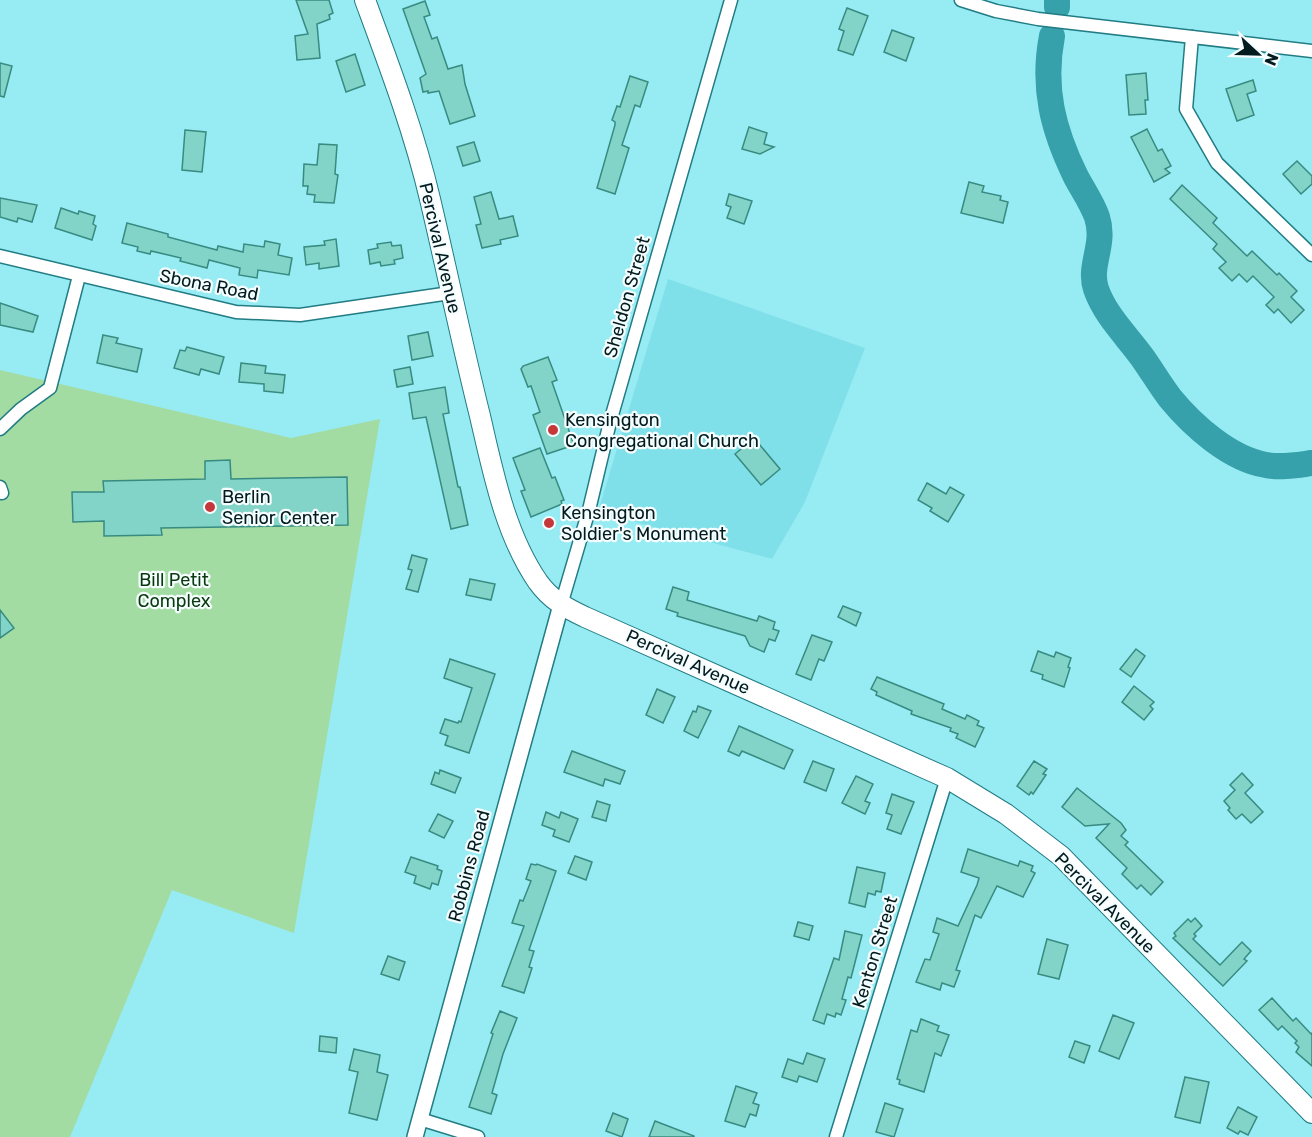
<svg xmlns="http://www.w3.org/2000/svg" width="1312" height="1137" font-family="Rubik,sans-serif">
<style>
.built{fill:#80e0ea}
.green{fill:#a3dca2}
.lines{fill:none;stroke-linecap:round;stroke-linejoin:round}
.river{stroke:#36a1aa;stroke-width:26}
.building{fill:#82d3c8;stroke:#378b81;stroke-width:1.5}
.minor-casing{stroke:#217c84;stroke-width:15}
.tertiary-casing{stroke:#217c84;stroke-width:18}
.primary-casing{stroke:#217c84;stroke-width:22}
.minor{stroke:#fff;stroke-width:12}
.tertiary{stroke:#fff;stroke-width:15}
.primary{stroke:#fff;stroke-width:20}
.poi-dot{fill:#c6373a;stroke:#f5fdfe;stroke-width:2}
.labels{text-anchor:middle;stroke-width:4.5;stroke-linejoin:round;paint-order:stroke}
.street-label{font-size:18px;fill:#021b1e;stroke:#f5fdfe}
.poi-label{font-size:18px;fill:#021b1e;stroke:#f5fdfe;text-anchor:start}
.park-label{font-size:18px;fill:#083a0d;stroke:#f5fdfe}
</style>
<rect width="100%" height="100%" fill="#97ebf3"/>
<polygon class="built" points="668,279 865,348 805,502 772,559 598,512"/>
<polygon class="green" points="0,370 291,438 380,419 294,933 172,890 70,1137 0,1137"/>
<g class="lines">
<g class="river">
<polyline points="1057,7 1057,0"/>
<path d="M1052,36C1042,88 1053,130 1076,177C1083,190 1092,203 1097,217C1106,245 1088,265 1096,289C1105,315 1126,335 1142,357C1152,371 1160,385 1170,398C1193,426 1230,459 1266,465C1281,468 1297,465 1312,463"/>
</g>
</g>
<g class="building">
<polygon points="296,0 329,0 333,13 329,15 330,19 317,24 320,58 297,60 295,36 308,34"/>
<polygon points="425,1 430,15 424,17 432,39 437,37 448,69 462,65 465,84 475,116 450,124 439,91 428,93 428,91 423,92 420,78 426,74 403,9"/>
<polygon points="847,8 868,16 853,55 838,50 844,31 839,29"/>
<polygon points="892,30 914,38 906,61 884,52"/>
<polygon points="355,54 365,85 346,92 336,61"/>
<polygon points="0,63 12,66 4,97 0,96"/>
<polygon points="1146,73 1148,100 1145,100 1146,114 1129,115 1126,75"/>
<polygon points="630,76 648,82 640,107 635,105 622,145 629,148 615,194 597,188 615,125 615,122 612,120 617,106 620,107"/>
<polygon points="1253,80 1256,91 1247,94 1254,115 1237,121 1226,89"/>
<polygon points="749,127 767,133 764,144 774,147 760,154 742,149"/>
<polygon points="1147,129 1158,151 1162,149 1171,166 1165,169 1170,173 1154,182 1131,137"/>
<polygon points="185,130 206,132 202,172 182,170"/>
<polygon points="474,142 480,161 463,166 457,147"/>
<polygon points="319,144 337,145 335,174 338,175 334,203 314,202 315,195 307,194 308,186 303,186 304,164 317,165"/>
<polygon points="1297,161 1312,176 1312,184 1301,194 1283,174"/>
<polygon points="969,182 984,186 982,192 1001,196 1000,200 1008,202 1003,223 961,213"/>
<polygon points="1182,185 1217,218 1213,223 1247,256 1252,251 1277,275 1279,273 1297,291 1291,297 1304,310 1291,323 1278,309 1274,313 1266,305 1274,297 1253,276 1247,282 1239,274 1232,281 1219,268 1226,262 1213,249 1217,244 1170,199"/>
<polygon points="491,192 499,219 513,216 518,236 500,240 501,244 482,248 476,225 481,224 474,197"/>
<polygon points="729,194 752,201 744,224 727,218 731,207 726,205"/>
<polygon points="0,198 37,205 32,222 18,218 17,222 0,217"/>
<polygon points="61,208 78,214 79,211 95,216 93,224 96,226 92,240 55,228"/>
<polygon points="127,223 168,234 168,237 217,250 218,246 243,252 244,244 264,247 265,241 280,244 278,255 292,258 289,275 258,270 257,278 239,275 240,268 209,260 207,268 180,261 181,258 151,251 150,254 137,251 138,247 122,243"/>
<polygon points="336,239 339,266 319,269 319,263 306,265 304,247 325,245 324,241"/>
<polygon points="391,242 392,246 401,245 403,258 394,260 395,264 381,266 380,262 370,264 368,250 378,248 377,244"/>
<polygon points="0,303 38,316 33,332 0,325"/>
<polygon points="428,332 433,356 412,360 408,336"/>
<polygon points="103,335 118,338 116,343 142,349 137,372 97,363"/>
<polygon points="187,347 224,357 219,374 201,369 199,375 174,368 180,350 185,351"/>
<polygon points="548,357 557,380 552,382 574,445 547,454 533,415 540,412 531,386 528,387 521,369 523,366"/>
<polygon points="241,363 266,366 265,373 285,375 283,393 264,391 264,384 239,382"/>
<polygon points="410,367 413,384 397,387 394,370"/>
<polygon points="445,387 449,413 443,414 458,487 460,487 468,525 451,529 426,417 413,419 409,393"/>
<polygon points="754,438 780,469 761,485 735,454"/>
<polygon points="540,448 552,478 555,477 564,500 561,501 562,504 531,517 521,491 525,490 513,458"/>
<polygon points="230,460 231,479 347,477 348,525 161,528 162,535 104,536 104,521 73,522 72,492 104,492 103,481 205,479 205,461"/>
<polygon points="927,483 946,494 950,487 964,495 948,522 930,511 932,508 918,500"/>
<polygon points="412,555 427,559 418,592 406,589 412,570 408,569"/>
<polygon points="470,579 495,584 491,600 466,595"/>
<polygon points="673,587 689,592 687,600 757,621 759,616 775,622 773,629 779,631 775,641 769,639 764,652 750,646 745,636 677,616 678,613 666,609"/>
<polygon points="843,606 861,613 856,626 838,617"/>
<polygon points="0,610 14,628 0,638"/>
<polygon points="812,635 832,642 824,661 819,659 811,680 796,674"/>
<polygon points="1136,649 1145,656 1131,677 1120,669"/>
<polygon points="1038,651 1054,657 1056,652 1071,658 1068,667 1070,668 1064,687 1042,679 1043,675 1031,671"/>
<polygon points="450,659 495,674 469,753 445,745 448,736 440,733 445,719 458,723 459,721 461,722 472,688 444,678"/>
<polygon points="877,677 944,704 942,709 965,719 967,715 979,721 977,725 984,728 975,747 956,738 958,734 950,731 951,728 911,714 912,711 876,695 877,692 871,689"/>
<polygon points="1134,686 1154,702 1150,706 1153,709 1144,720 1122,702"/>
<polygon points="657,689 675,697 663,723 646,715"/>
<polygon points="698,706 711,711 698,738 684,731 693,711 696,712"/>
<polygon points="739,726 793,750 784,769 742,751 739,756 728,751"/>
<polygon points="572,751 625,771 620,784 605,779 603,786 564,772"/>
<polygon points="813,761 834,769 826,791 804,782"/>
<polygon points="1034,761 1047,769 1043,774 1046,775 1033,794 1031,792 1029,795 1017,786"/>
<polygon points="440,770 461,778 455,793 431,784 435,772 439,774"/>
<polygon points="1242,773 1253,785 1245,793 1263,812 1251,823 1242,814 1236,819 1228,810 1230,808 1224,801 1235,790 1230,785"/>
<polygon points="856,776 873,784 865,801 870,803 865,814 842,803"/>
<polygon points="1077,788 1121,823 1126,830 1121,836 1128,842 1125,845 1163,882 1151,895 1141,885 1137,889 1122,874 1127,868 1096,838 1109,824 1085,826 1062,807"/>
<polygon points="892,794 914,802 901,834 887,829 892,815 886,813"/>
<polygon points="597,801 610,805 606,821 592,817"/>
<polygon points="546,812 559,818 561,812 578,819 569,842 553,836 555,830 542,825"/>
<polygon points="438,814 453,821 444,838 429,831"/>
<polygon points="968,849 1018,866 1020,861 1033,866 1031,871 1035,873 1023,897 997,886 981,918 975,915 956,970 960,971 954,987 942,983 940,990 916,982 925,959 930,960 939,934 933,932 937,918 958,926 977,885 979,878 961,872"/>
<polygon points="575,856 592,862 586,880 568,873"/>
<polygon points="411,857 438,866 437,869 442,871 438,885 432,883 430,889 414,883 416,876 405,872"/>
<polygon points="531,864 536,865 537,864 556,871 529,950 534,951 529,967 532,968 524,993 502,986 524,926 512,923 520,900 523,901 531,881 526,879"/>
<polygon points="857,867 885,873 881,892 876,891 875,895 868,893 865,907 849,903"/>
<polygon points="1195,918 1202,926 1194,934 1196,936 1193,939 1220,965 1242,942 1251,951 1244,959 1247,961 1223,986 1173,938 1176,936 1174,933 1188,919 1191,922"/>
<polygon points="798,922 813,926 809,940 794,936"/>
<polygon points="845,931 862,935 851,978 848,977 842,999 846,1000 841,1015 836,1013 835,1017 827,1014 824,1024 813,1020 834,958 839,960"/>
<polygon points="1047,939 1068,945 1059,979 1038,974"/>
<polygon points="388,956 405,962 399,980 381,974"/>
<polygon points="1272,998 1293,1021 1296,1018 1311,1034 1312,1033 1312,1066 1296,1052 1299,1047 1295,1043 1297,1041 1282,1026 1278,1030 1259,1010"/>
<polygon points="500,1011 517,1018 503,1054 492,1093 497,1095 491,1114 469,1107 493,1034 491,1033"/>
<polygon points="1113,1015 1134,1023 1119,1059 1099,1051"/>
<polygon points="921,1019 939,1026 937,1031 949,1035 941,1056 935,1053 924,1092 899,1084 900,1080 897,1079 911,1030 917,1032"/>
<polygon points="320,1036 337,1038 336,1053 319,1051"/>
<polygon points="1075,1041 1090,1046 1084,1063 1069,1057"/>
<polygon points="354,1049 380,1055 377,1072 388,1075 377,1120 349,1113 358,1072 349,1070"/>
<polygon points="807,1053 825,1059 817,1082 799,1076 797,1082 782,1077 788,1059 803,1064"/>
<polygon points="1185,1077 1209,1082 1200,1123 1175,1117"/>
<polygon points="736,1086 757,1093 753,1103 759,1105 756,1116 750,1114 745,1127 725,1121"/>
<polygon points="885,1103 903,1109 894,1137 876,1132"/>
<polygon points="1238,1107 1257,1117 1248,1135 1240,1131 1238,1134 1227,1128"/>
<polygon points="613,1113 628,1119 622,1137 606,1131"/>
<polygon points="655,1121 694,1136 694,1137 649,1137"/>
</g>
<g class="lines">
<g class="minor-casing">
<g id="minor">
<polyline points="961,0 996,11 1038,19 1312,51"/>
<polyline points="1192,37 1186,109 1217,163 1312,255"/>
<polyline points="0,256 236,312 300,315 450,293"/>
<polyline points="0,429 21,409 50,388 79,276"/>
<polyline points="0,487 2,493"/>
<polyline points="561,605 589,510 610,422 731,0"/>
<polyline points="420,1119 478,1137"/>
<polyline points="836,1137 947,778"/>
</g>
</g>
<g class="tertiary-casing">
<polyline id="tertiary" points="415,1137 561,605"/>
</g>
<g class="primary-casing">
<path id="primary" d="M365,0C389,65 414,131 430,199C447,271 462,344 480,416C493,472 505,534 538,582C551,600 566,608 585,617L947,778L1006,814L1061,856L1312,1113"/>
</g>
<use href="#minor" class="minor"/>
<use href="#tertiary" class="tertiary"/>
<use href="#primary" class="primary"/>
</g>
<g class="poi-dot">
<circle cx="553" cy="430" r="6"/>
<circle cx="210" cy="507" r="6"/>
<circle cx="549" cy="523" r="6"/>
</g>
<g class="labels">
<g class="street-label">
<text transform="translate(440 248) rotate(77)" y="6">Percival Avenue</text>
<text transform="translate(209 285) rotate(11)" y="6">Sbona Road</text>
<text transform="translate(627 297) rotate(-74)" y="6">Sheldon Street</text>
<text transform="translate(688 662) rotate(24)" y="6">Percival Avenue</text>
<text transform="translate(469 866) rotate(-75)" y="6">Robbins Road</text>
<text transform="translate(1105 903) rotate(45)" y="6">Percival Avenue</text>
<text transform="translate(875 952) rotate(-73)" y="6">Kenton Street</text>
</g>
<g class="poi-label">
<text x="565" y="426">Kensington<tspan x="565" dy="21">Congregational Church</tspan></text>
<text x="222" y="503">Berlin<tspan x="222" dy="21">Senior Center</tspan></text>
<text x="561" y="519">Kensington<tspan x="561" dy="21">Soldier's Monument</tspan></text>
</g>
<g class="park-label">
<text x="174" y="586">Bill Petit<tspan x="174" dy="21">Complex</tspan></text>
</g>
</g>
<g transform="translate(1258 54) rotate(112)" stroke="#f5fdfe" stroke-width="4.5" paint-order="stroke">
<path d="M0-4.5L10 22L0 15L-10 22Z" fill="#021b1e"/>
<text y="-9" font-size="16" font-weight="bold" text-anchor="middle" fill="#021b1e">N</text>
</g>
</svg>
